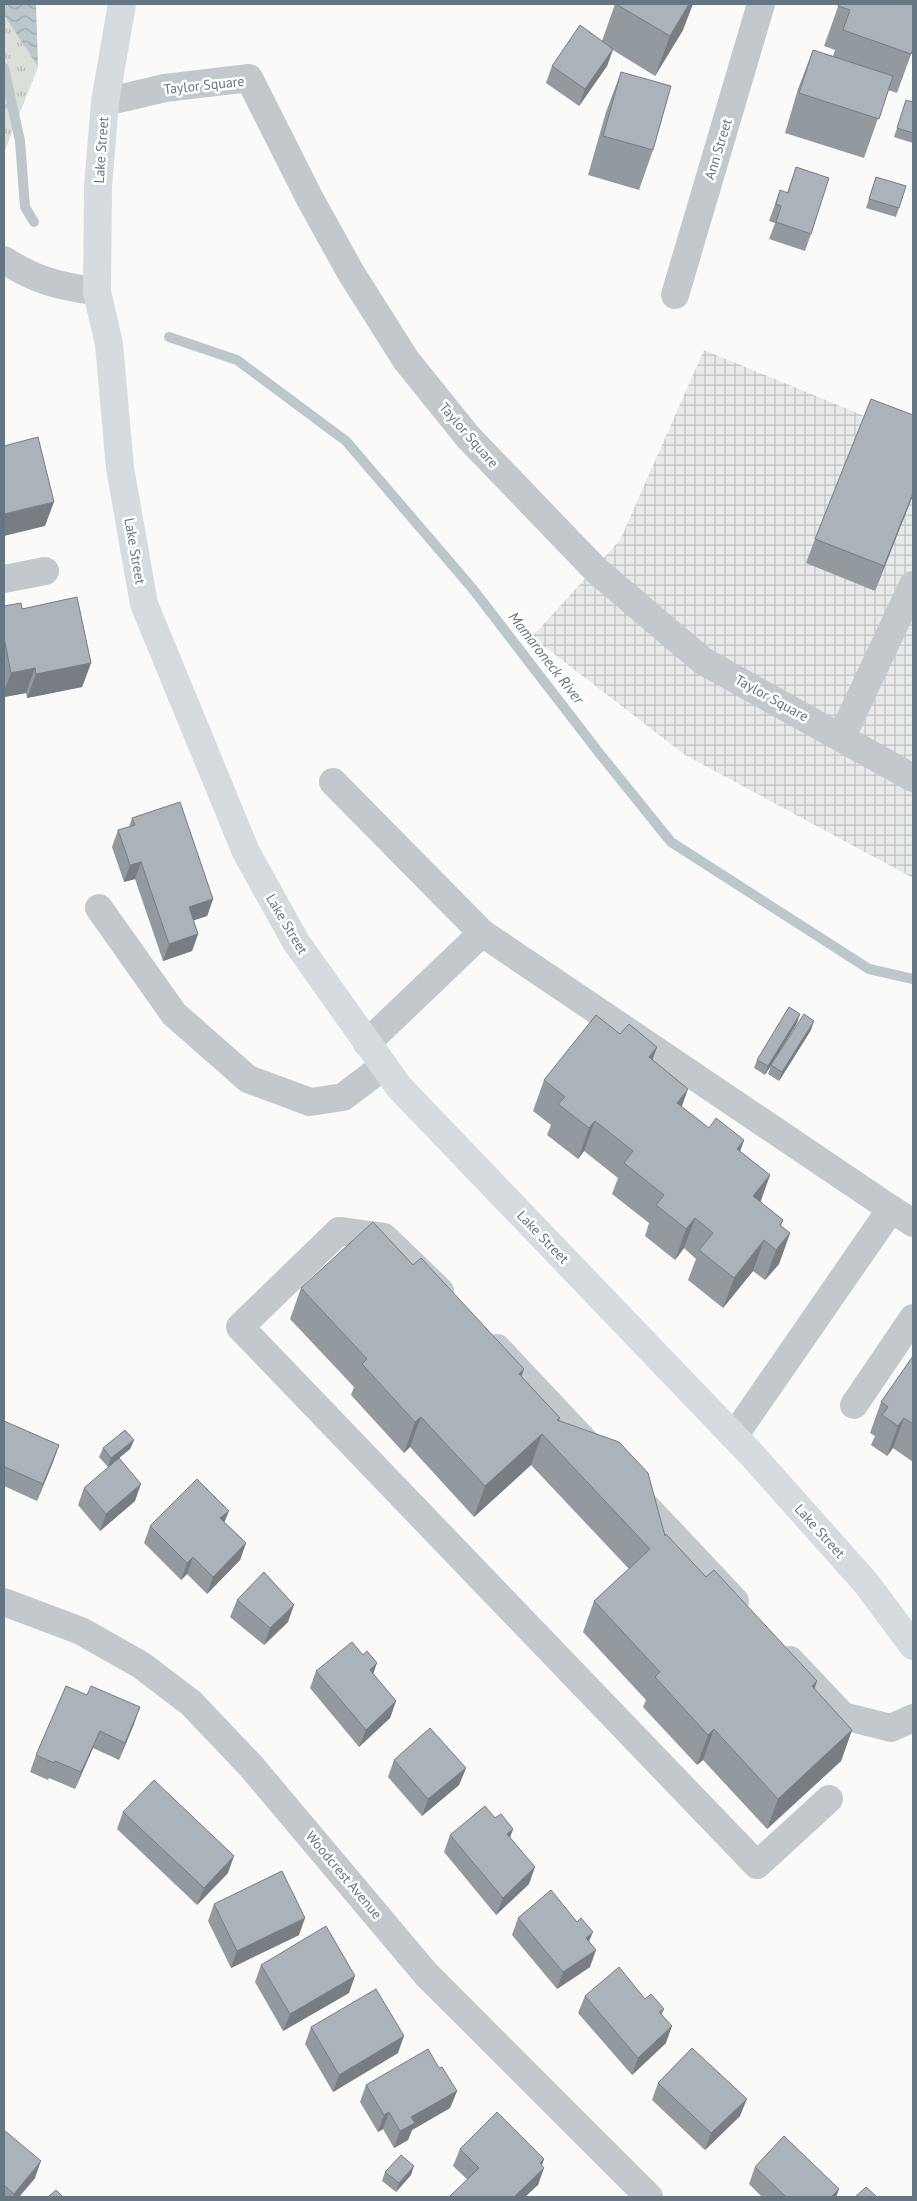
<svg xmlns="http://www.w3.org/2000/svg" width="917" height="2201" font-family="'PT Sans',sans-serif">
<style>
.industrial{fill:url(#industrial-grid)}
.park{fill:url(#park-tufts)}
.water{fill:url(#water-waves)}
.lines{fill:none;stroke-linecap:round;stroke-linejoin:round}
.stream{stroke:#bbc7cb;stroke-width:10}
.minor{stroke:#c3c8cc;stroke-width:28}
.major{stroke:#d6dbdf;stroke-width:28}
.wall{fill:#929a9f}
.shaded-wall{fill:#777d82}
.building{fill:#aab3b9;stroke:#777d82}
.labels{text-anchor:middle;stroke-width:5;stroke-linejoin:round;paint-order:stroke}
.street-label{font-size:14px;fill:#657683;stroke:#fff}
.water-label{font-size:15px;font-style:italic;fill:#60757c;stroke:#fff}
</style>
<defs>
<pattern id="industrial-grid" width="8" height="8" patternUnits="userSpaceOnUse" patternTransform="scale(1.25)"><rect width="8" height="8" fill="#e8e9e9"/><path d="M0 4h8M4 0v8" fill="none" stroke="#c0c1c2"/></pattern>
<pattern id="park-tufts" width="24" height="20" patternUnits="userSpaceOnUse" patternTransform="scale(1.25)"><rect width="24" height="20" fill="#dadfd7"/><path d="M3 7l-1-3M5 7V3M7 7l1-3M15 17l-1-3M17 17v-4M19 17l1-3" fill="none" stroke="#b4b9b4"/></pattern>
<pattern id="water-waves" width="16" height="10" patternUnits="userSpaceOnUse" patternTransform="scale(1.25)"><rect width="16" height="10" fill="#bbc7cb"/><path d="M0 5q4-4 8 0t8 0" fill="none" stroke="#9ca6aa"/></pattern>
</defs>
<rect width="100%" height="100%" fill="#fafaf8"/>
<polygon class="industrial" points="704,350 913,436 913,878 685,755 532,637 620,540"/>
<polygon class="park" points="4,15 38,67 4,153"/>
<polygon class="water" points="4,4 36,4 38,67 4,15"/>
<g class="lines">
<g class="stream">
<polyline points="4,68 20,141 25,207 34,222"/>
<polyline points="169,337 237,360 346,441 472,588 600,754 671,842 869,969 913,979"/>
</g>
<g class="minor">
<polyline points="105,102 165,88 249,78 310,199 351,273 406,360 468,437 597,571 703,661 913,778"/>
<path d="M4,260C38,282 58,285 97,292"/>
<polyline points="675,295 761,4"/>
<polyline points="4,579 45,571"/>
<polyline points="842,736 913,585"/>
<polyline points="333,782 482,933 891,1209"/>
<polyline points="99,908 174,1014 248,1079 310,1102 343,1097 384,1066"/>
<polyline points="367,1043 482,933"/>
<polyline points="440,1291 384,1237 339,1231 240,1327 757,1865 829,1799"/>
<polyline points="497,1348 593,1450"/>
<polyline points="854,1405 913,1318"/>
<polyline points="734,1436 891,1209 913,1223"/>
<polyline points="636,1496 735,1601"/>
<polyline points="4,1602 81,1631 141,1665 191,1703 251,1766 426,1974 649,2197"/>
<polyline points="790,1660 843,1716 891,1728 913,1718"/>
</g>
<polyline class="major" points="122,4 105,102 98,186 97,292 109,344 120,468 144,604 246,852 296,942 399,1087 752,1455 866,1583 913,1646"/>
</g>
<g class="wall">
<polygon points="615,4 683,30 655,76 613,50 607,66 579,106 546,83 552,66 602,41"/>
<polygon points="839,4 913,49 897,93 888,90 864,158 785,133 798,89 813,50 833,56 835,50 824,46"/>
<polygon points="621,72 653,150 639,190 588,175 606,112"/>
<polygon points="906,100 913,102 913,143 894,137"/>
<polygon points="796,167 811,234 805,251 769,239 775,223 769,221 780,190 787,193"/>
<polygon points="876,177 899,208 896,217 866,208"/>
<polygon points="913,495 875,591 806,563 815,539"/>
<polygon points="4,606 22,609 91,663 82,687 27,698 26,693 4,697"/>
<polygon points="132,818 213,899 207,916 193,920 198,934 192,951 163,961 135,879 124,882 112,847 118,830 129,827"/>
<polygon points="797,1023 765,1075 754,1068 757,1060"/>
<polygon points="811,1030 779,1081 768,1074 771,1065"/>
<polygon points="620,1034 657,1047 652,1060 682,1107 709,1128 744,1140 740,1151 770,1175 760,1202 783,1220 781,1226 790,1233 779,1264 765,1280 753,1271 723,1308 688,1280 696,1259 684,1248 675,1260 645,1236 649,1223 612,1194 618,1178 584,1151 578,1159 547,1135 551,1125 533,1111 544,1080"/>
<polygon points="413,1265 521,1377 560,1418 559,1420 665,1536 706,1577 817,1681 814,1689 852,1730 841,1761 767,1829 703,1760 697,1765 643,1707 646,1700 583,1632 594,1601 629,1569 531,1465 474,1517 410,1447 404,1453 351,1395 354,1387 290,1319 301,1288"/>
<polygon points="913,1356 913,1462 893,1448 887,1456 871,1445 875,1436 870,1433 881,1402"/>
<polygon points="4,1421 59,1445 53,1462 37,1501 4,1486"/>
<polygon points="134,1440 130,1449 108,1467 99,1457 103,1448"/>
<polygon points="84,1488 135,1501 100,1531 78,1505"/>
<polygon points="224,1522 246,1543 240,1560 207,1594 187,1574 181,1580 144,1543 150,1526"/>
<polygon points="237,1600 288,1622 264,1645 230,1617"/>
<polygon points="316,1671 373,1674 396,1701 390,1718 359,1747 310,1688"/>
<polygon points="66,1686 134,1724 119,1760 93,1748 75,1789 49,1778 48,1780 30,1772 36,1755"/>
<polygon points="394,1760 466,1768 459,1785 422,1816 388,1777"/>
<polygon points="123,1812 228,1873 197,1905 117,1829"/>
<polygon points="495,1818 513,1829 510,1837 529,1884 496,1915 444,1852 450,1835"/>
<polygon points="214,1904 299,1935 231,1968 208,1921"/>
<polygon points="518,1918 589,1942 590,1967 557,1989 512,1935"/>
<polygon points="261,1965 349,1993 283,2031 255,1982"/>
<polygon points="585,1996 645,1999 664,2009 662,2014 666,2043 632,2075 578,2013"/>
<polygon points="311,2027 398,2053 333,2092 305,2044"/>
<polygon points="439,2068 457,2091 450,2108 412,2130 408,2140 394,2148 383,2129 378,2132 360,2102 366,2085"/>
<polygon points="658,2083 740,2116 705,2150 652,2100"/>
<polygon points="4,2130 35,2178 19,2197 4,2197"/>
<polygon points="460,2149 544,2159 542,2165 538,2185 467,2179 453,2166"/>
<polygon points="755,2167 839,2189 836,2197 762,2197 749,2184"/>
<polygon points="385,2172 411,2175 396,2192 382,2181"/>
</g>
<g class="shaded-wall">
<polygon points="689,4 693,4 683,30 655,76 670,36"/>
<polygon points="613,49 607,66 579,106 585,89"/>
<polygon points="913,493 913,495 875,591 884,566"/>
<polygon points="54,502 45,526 4,536 4,514"/>
<polygon points="91,663 82,687 27,698 36,674"/>
<polygon points="35,668 26,693 4,697 4,692 11,673"/>
<polygon points="141,862 135,879 124,882 130,865"/>
<polygon points="213,899 207,916 183,924 189,907"/>
<polygon points="198,934 192,951 163,961 169,944"/>
<polygon points="800,1014 797,1023 765,1075 768,1066"/>
<polygon points="814,1021 811,1030 779,1081 782,1072"/>
<polygon points="657,1047 646,1078 649,1057"/>
<polygon points="688,1089 677,1120 677,1103"/>
<polygon points="595,1121 584,1151 578,1159 589,1128"/>
<polygon points="744,1140 733,1171 737,1149"/>
<polygon points="770,1175 759,1206 753,1196"/>
<polygon points="695,1218 684,1248 675,1260 686,1229"/>
<polygon points="790,1233 779,1264 765,1280 776,1250"/>
<polygon points="764,1240 753,1271 723,1308 734,1278"/>
<polygon points="524,1369 513,1399 519,1374"/>
<polygon points="421,1417 410,1447 404,1453 415,1422"/>
<polygon points="904,1418 893,1448 887,1456 898,1426"/>
<polygon points="542,1434 531,1465 474,1517 485,1486"/>
<polygon points="134,1440 130,1449 108,1467 111,1458"/>
<polygon points="59,1445 53,1462 37,1501 43,1484"/>
<polygon points="141,1484 135,1501 100,1531 106,1514"/>
<polygon points="229,1511 222,1528 220,1518"/>
<polygon points="246,1543 240,1560 207,1594 213,1577"/>
<polygon points="193,1557 187,1574 181,1580 187,1563"/>
<polygon points="294,1605 288,1622 264,1645 270,1628"/>
<polygon points="377,1663 371,1680 370,1670"/>
<polygon points="817,1681 806,1712 812,1686"/>
<polygon points="396,1701 390,1718 359,1747 366,1730"/>
<polygon points="140,1707 134,1724 119,1760 125,1743"/>
<polygon points="714,1729 703,1760 697,1765 708,1735"/>
<polygon points="852,1730 841,1761 767,1829 778,1799"/>
<polygon points="100,1731 93,1748 75,1789 81,1772"/>
<polygon points="466,1768 459,1785 422,1816 428,1799"/>
<polygon points="513,1829 507,1846 507,1834"/>
<polygon points="234,1856 228,1873 197,1905 204,1888"/>
<polygon points="535,1867 529,1884 496,1915 503,1898"/>
<polygon points="305,1918 299,1935 231,1968 237,1951"/>
<polygon points="593,1932 586,1949 586,1938"/>
<polygon points="596,1950 590,1967 557,1989 563,1972"/>
<polygon points="355,1976 349,1993 283,2031 290,2014"/>
<polygon points="672,2026 666,2043 632,2075 638,2058"/>
<polygon points="404,2036 398,2053 333,2092 339,2075"/>
<polygon points="457,2091 450,2108 412,2130 408,2140 394,2148 400,2131 411,2117"/>
<polygon points="747,2099 740,2116 705,2150 711,2133"/>
<polygon points="389,2112 383,2129 378,2132 384,2115"/>
<polygon points="544,2159 539,2172 544,2168 538,2185 525,2197 514,2197"/>
<polygon points="41,2161 35,2178 19,2197 13,2197 14,2194"/>
<polygon points="414,2166 411,2175 396,2192 399,2183"/>
<polygon points="839,2189 836,2197 831,2197"/>
</g>
<g class="building">
<polygon points="616,4 689,4 670,36"/>
<polygon points="839,4 913,4 913,49 911,54 843,30 850,10 838,6"/>
<polygon points="580,25 613,49 585,89 552,66"/>
<polygon points="813,50 893,76 879,119 799,93"/>
<polygon points="621,72 671,86 653,150 603,136"/>
<polygon points="906,100 913,102 913,133 897,128"/>
<polygon points="796,167 829,178 811,234 776,222 781,206 776,204 780,190 788,193"/>
<polygon points="876,177 906,186 899,208 869,199"/>
<polygon points="871,399 913,415 913,493 884,566 815,539"/>
<polygon points="38,437 54,502 4,514 4,446"/>
<polygon points="77,597 91,663 36,674 35,668 11,673 4,638 4,606 21,603 22,609"/>
<polygon points="180,802 213,899 189,907 198,934 169,944 141,862 130,865 118,830 135,825 132,818"/>
<polygon points="789,1007 800,1014 768,1066 757,1060"/>
<polygon points="804,1014 814,1021 782,1072 771,1065"/>
<polygon points="596,1015 620,1034 629,1024 657,1047 649,1057 688,1089 677,1103 709,1128 716,1118 744,1140 737,1149 770,1175 753,1196 783,1220 780,1225 790,1233 776,1250 764,1240 734,1278 699,1250 713,1233 695,1218 686,1229 656,1205 664,1195 624,1163 633,1151 595,1121 589,1128 558,1104 565,1097 544,1080"/>
<polygon points="373,1222 413,1265 421,1258 524,1369 519,1374 560,1418 557,1420 619,1442 648,1473 665,1536 666,1534 706,1577 714,1570 817,1681 812,1686 852,1730 778,1799 714,1729 708,1735 655,1677 660,1672 594,1601 650,1549 542,1434 485,1486 421,1417 415,1422 362,1364 367,1359 301,1288"/>
<polygon points="913,1356 913,1424 904,1418 898,1426 882,1415 888,1407 881,1402"/>
<polygon points="4,1421 59,1445 43,1484 5,1467 4,1469"/>
<polygon points="125,1430 134,1440 111,1458 103,1448"/>
<polygon points="119,1458 141,1484 106,1514 84,1488"/>
<polygon points="197,1479 229,1511 220,1518 246,1543 213,1577 193,1557 187,1563 150,1526"/>
<polygon points="264,1572 294,1605 270,1628 237,1600"/>
<polygon points="352,1642 363,1655 367,1651 377,1663 370,1670 396,1701 366,1730 316,1671"/>
<polygon points="66,1686 87,1695 91,1686 140,1707 125,1743 100,1731 81,1772 55,1761 54,1763 36,1755"/>
<polygon points="430,1728 466,1768 428,1799 394,1760"/>
<polygon points="154,1780 234,1856 204,1888 123,1812"/>
<polygon points="485,1806 495,1818 501,1814 513,1829 507,1834 535,1867 503,1898 450,1835"/>
<polygon points="282,1871 305,1918 237,1951 214,1904"/>
<polygon points="551,1890 577,1922 581,1918 593,1932 586,1938 596,1950 563,1972 518,1918"/>
<polygon points="326,1926 355,1976 290,2014 261,1965"/>
<polygon points="619,1967 645,1999 651,1994 664,2009 659,2012 672,2026 638,2058 585,1996"/>
<polygon points="376,1989 404,2036 339,2075 311,2027"/>
<polygon points="692,2048 747,2099 711,2133 658,2083"/>
<polygon points="428,2049 439,2068 442,2067 457,2091 411,2117 415,2123 400,2131 389,2112 384,2115 366,2085"/>
<polygon points="497,2112 544,2159 540,2163 544,2168 514,2197 449,2197 479,2168 460,2149"/>
<polygon points="4,2130 41,2161 14,2194 4,2185"/>
<polygon points="784,2136 839,2189 831,2197 786,2197 755,2167"/>
<polygon points="401,2155 414,2166 399,2183 385,2172"/>
<polygon points="866,2187 877,2197 855,2197"/>
<polygon points="56,2190 63,2197 48,2197"/>
</g>
<g class="labels">
<g class="street-label">
<text transform="translate(204 85) rotate(-6)" y="5">Taylor Square</text>
<text transform="translate(718 149) rotate(-73)" y="5">Ann Street</text>
<text transform="translate(101 150) rotate(-86)" y="5">Lake Street</text>
<text transform="translate(469 435) rotate(49)" y="5">Taylor Square</text>
<text transform="translate(135 551) rotate(80)" y="5">Lake Street</text>
<text transform="translate(772 698) rotate(29)" y="5">Taylor Square</text>
<text transform="translate(287 924) rotate(59)" y="5">Lake Street</text>
<text transform="translate(543 1237) rotate(46)" y="5">Lake Street</text>
<text transform="translate(820 1531) rotate(48)" y="5">Lake Street</text>
<text transform="translate(344 1875) rotate(50)" y="5">Woodcrest Avenue</text>
</g>
<g class="water-label">
<text transform="translate(546 658) rotate(52)" y="5">Mamaroneck River</text>
</g>
</g>
<rect width="917" height="2201" fill="none" stroke="#657683" stroke-width="10"/>
</svg>
